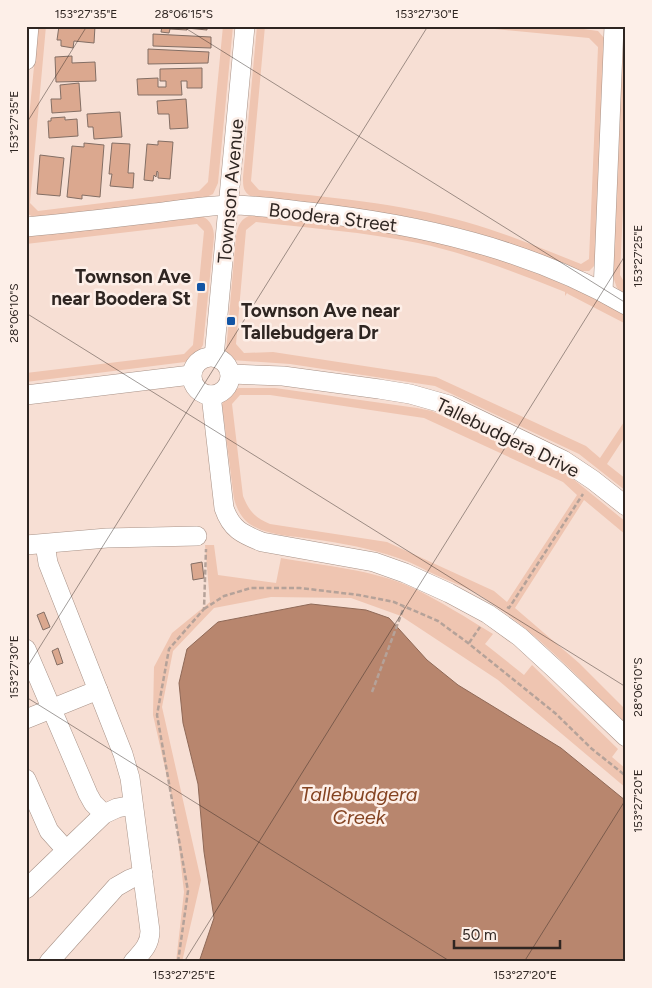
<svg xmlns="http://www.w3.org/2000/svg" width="652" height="988" font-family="Figtree,sans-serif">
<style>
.green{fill:#efc5b1;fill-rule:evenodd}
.water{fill:#b8866e;stroke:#8f6957}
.building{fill:#dba88f;stroke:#836e64}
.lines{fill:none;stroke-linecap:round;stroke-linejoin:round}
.minor-casing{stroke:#a99388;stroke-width:20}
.path{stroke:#b5a299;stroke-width:2.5;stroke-dasharray:5 2.5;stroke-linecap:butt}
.minor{stroke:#fff;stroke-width:19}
.ticks{fill:none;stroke:#2f2622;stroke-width:1;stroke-opacity:0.45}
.poi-dot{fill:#1254a4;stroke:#fdefe8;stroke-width:2}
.labels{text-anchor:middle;stroke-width:5;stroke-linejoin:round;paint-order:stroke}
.street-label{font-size:19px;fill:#2f2622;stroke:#fdefe8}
.poi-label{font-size:19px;font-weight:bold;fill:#2f2622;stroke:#fdefe8;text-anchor:end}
.water-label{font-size:20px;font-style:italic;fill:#844321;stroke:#fdefe8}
.neatline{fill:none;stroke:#2f2622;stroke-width:2}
.ticks-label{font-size:12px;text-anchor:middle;fill:#2f2622}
</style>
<rect width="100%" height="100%" fill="#f7dfd4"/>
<g class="green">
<polygon points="38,26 46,26 30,203 38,211 199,191 208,182 223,26 233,26 218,183 213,194 202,199 37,219 26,213 26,148"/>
<path d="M257,26H265L251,181L259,190C328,197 398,203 466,222C505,233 543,249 581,264L589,259L598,47L589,38L464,26H562L598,31L605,39L595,265L589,271H580C543,257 507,241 469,231C398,211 325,205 252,197C243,192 243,187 243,177Z"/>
<polygon points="623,26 626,26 626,141 620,275 626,285 626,295 617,288 612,274"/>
<path d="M252,215C308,221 364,224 419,237C493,254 558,279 626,314V324L568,294L567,293L565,296V292C517,273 469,254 418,243C364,232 310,228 256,222L246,230L236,344L244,353L273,352L436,377L586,446L600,458L626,419V435L607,464L626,479V491L579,454L435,386L290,364L231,360L226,352L236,236C238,225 241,218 252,215Z"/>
<path d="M202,216C210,220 214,227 214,237L203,345L195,358L185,362L26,382V373L184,354L193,345L204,231L197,224L26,244V236Z"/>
<path d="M239,388H275L417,408L432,411L567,474L626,522V535L584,500L515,608L579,663L626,710V724C582,682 541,636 490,602C474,590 454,583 436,575C423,569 411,562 398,558C370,548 341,543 312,539C293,536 271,536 253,526C243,521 237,510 234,499L222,405C224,396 230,390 239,388ZM240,395H270L424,418L563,482L577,495L507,602L494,591L387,542L270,524C255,518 249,511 243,496L232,404Z"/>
<path d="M205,545H214L218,575L276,583L281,558C324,566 372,569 413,588C440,601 467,618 493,634L485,644L524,675L532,665L618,749L612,757L626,769V788L498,680L401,616L351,598L271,597L214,608L173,651L162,707L201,880L182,962H176L184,892L175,812L153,715L154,667L172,633L210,602Z"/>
</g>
<polygon class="water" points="311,604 366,610 389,618 427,660 458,685 561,748 626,801 626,962 199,962 214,918 204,852 198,784 183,723 179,683 187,649 218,622"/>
<g class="building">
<polygon points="59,26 95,26 94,43 74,41 73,48 61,46 61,40 57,40"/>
<polygon points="162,26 207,26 207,30 187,28 187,30 170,29 169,33 161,32"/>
<polygon points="153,34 211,37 211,48 153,46"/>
<polygon points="148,49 209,52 208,63 148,64"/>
<polygon points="72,56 72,63 95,62 96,81 56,82 55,57"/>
<polygon points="202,68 202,88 187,88 187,81 181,81 182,95 138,95 137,79 158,78 158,87 166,87 166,81 160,81 160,69"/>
<polygon points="79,83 81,111 52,113 51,99 61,99 60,85"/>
<polygon points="186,99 188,128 170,129 169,114 158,114 157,101"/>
<polygon points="120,112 122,137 94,139 93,127 88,127 87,114"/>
<polygon points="65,117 65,120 77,119 78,136 49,138 48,121 51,121 51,118"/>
<polygon points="158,141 173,142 170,179 158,178 158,172 157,171 156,177 154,175 153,181 144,180 147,144 158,145"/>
<polygon points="84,143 104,145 100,197 82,195 82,199 67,197 72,146 84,147"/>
<polygon points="112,143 130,144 128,173 134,173 133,188 110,186 112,174 109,174"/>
<polygon points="40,155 64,158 60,196 37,194"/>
<polygon points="202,562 204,578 193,580 191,564"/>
<polygon points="44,612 50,627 43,630 37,615"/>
<polygon points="58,648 63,663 57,665 52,651"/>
</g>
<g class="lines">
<g class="minor-casing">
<g id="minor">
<polyline points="26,60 29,26"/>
<path d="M26,227C69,223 112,218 154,213C179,210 204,206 229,205C256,205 282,209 309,212C418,224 530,249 626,305"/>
<polyline points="603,292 614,26"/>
<circle cx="211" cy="376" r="19"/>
<polyline points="214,357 245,26"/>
<polyline points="231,374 283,376 379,389 410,394 449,405 563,460 593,480 626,506"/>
<polyline points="26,395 191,375"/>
<path d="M211,395L224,508C231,529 242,534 262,542L374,562L405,573L449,593L488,614L520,637L558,672L626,737"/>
<path d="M45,544L48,563L123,754L130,778L150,931C150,945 142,952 133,962"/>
<polyline points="26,545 107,538 197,536"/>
<polyline points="26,649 88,794 93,803 104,814"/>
<polyline points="26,719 98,690"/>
<polyline points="26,779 49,831 66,850"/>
<polyline points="26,889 104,814 117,808 133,805"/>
<polyline points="49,962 116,887 130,879 143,874"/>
</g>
</g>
<g class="path">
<polyline points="507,607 509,608 583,494"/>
<polyline points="204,609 224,596 251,588 300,588 359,595 394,602 438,621 468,643 555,713 592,749 626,776"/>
<polyline points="469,643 480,627"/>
<polyline points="372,692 404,607"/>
<polyline points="178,962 188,891 157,715 169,649 204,609 206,549"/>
</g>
<use href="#minor" class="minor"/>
</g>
<path class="ticks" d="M182,26L626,303M26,124L87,26M26,313L626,687M26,669L428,26M26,697L451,962M184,962L626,254M524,962L626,799"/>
<g class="poi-dot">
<rect x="196" y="282" width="10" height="10" rx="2.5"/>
<rect x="226" y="316" width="10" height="10" rx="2.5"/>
</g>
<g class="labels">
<g class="street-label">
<text transform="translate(230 191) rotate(-85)" y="7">Townson Avenue</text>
<text transform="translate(333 217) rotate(7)" y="7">Boodera Street</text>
<text transform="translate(508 437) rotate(26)" y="7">Tallebudgera Drive</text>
</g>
<g class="poi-label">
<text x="191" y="283">Townson Ave<tspan x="191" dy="22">near Boodera St</tspan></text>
<text x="241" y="317" text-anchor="start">Townson Ave near<tspan x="241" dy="22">Tallebudgera Dr</tspan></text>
</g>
<g class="water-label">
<text x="359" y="801">Tallebudgera<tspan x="359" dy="23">Creek</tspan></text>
</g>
</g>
<rect width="652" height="988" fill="none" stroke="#fdefe8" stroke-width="55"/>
<path d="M454 940v8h106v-8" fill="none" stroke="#2f2622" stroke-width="2.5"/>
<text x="462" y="940" font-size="15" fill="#2f2622" stroke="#fdefe8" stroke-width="4" paint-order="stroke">50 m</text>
<rect x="28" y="28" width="596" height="932" class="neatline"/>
<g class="ticks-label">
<text x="86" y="18">153°27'35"E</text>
<text x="184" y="18">28°06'15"S</text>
<text x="427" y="18">153°27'30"E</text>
<text transform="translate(14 122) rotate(-90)" y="4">153°27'35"E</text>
<text transform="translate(638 256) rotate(-90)" y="4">153°27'25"E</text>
<text transform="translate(14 313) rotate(-90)" y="4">28°06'10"S</text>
<text transform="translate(14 667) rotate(-90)" y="4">153°27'30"E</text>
<text transform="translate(638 687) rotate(-90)" y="4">28°06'10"S</text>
<text transform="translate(638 801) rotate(-90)" y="4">153°27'20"E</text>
<text x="184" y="979">153°27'25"E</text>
<text x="525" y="979">153°27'20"E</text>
</g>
</svg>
